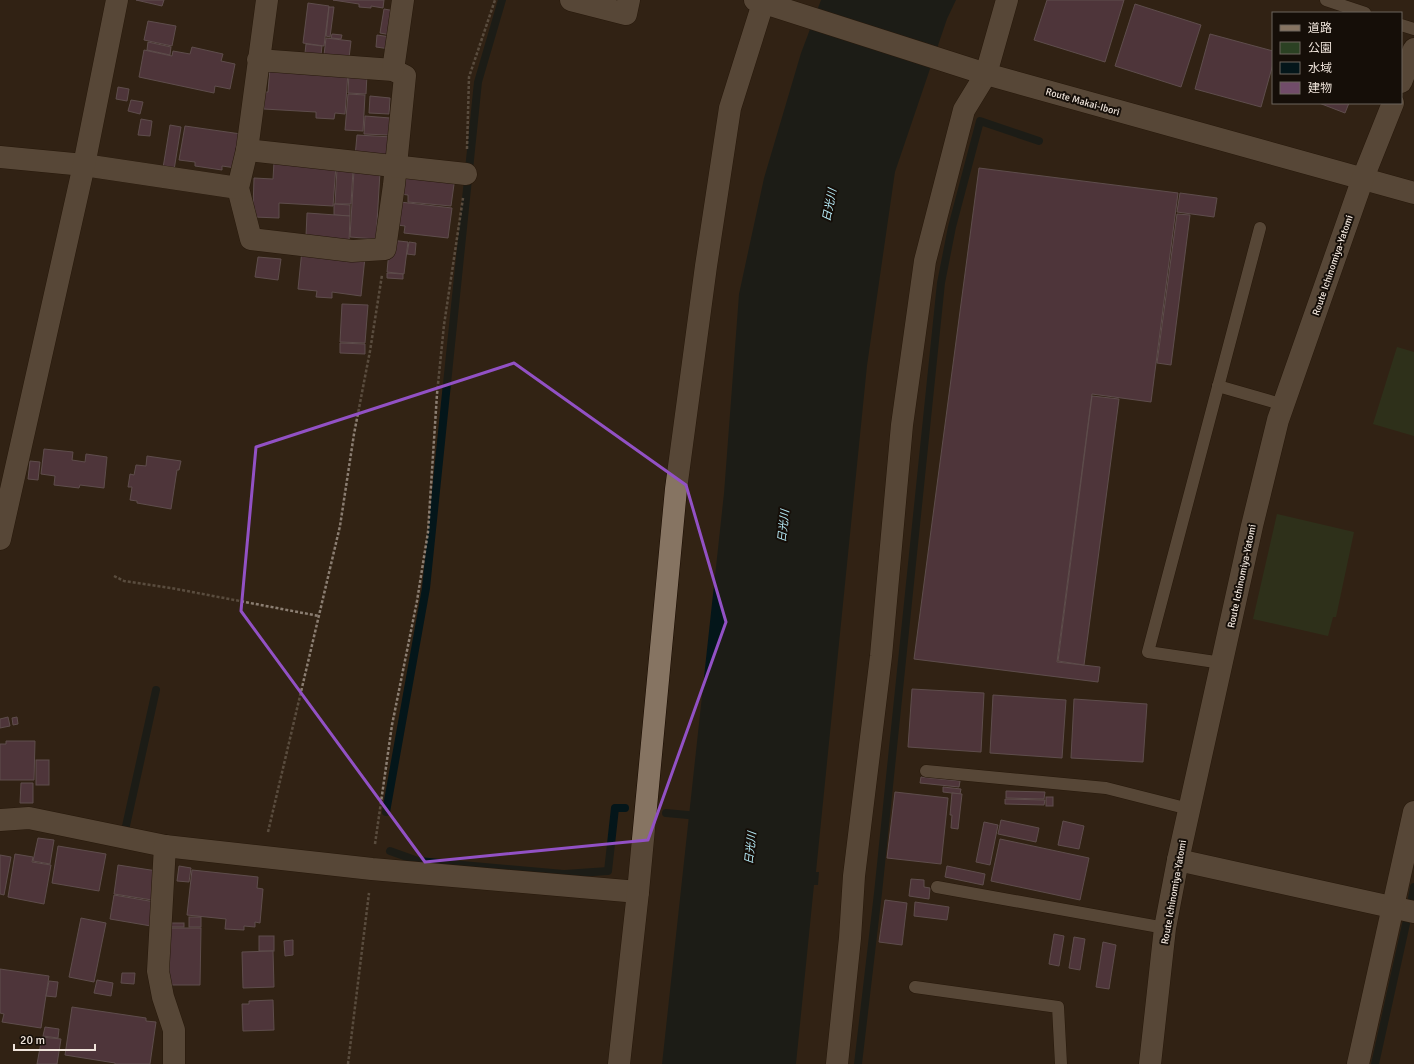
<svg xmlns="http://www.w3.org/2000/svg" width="1414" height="1064" font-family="Signika,'Noto Sans JP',sans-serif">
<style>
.green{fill:#2b4123}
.water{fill:#04161a}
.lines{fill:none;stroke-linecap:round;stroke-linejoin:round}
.stream{stroke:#04161a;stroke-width:8}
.building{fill:#714c69;stroke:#958090}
.lane-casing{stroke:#1a0c01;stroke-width:13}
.street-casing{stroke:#1a0c01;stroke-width:23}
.secondary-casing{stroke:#1a0c01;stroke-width:23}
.path{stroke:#8b7e72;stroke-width:2.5;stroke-dasharray:3 2;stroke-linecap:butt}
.lane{stroke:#867462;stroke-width:12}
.street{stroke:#867462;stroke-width:22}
.secondary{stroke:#867462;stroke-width:22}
.marked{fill:none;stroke:#9251c5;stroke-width:3;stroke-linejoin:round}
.labels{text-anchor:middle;stroke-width:4;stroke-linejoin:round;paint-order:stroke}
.street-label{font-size:10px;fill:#efe4db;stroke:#150e08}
.water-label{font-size:11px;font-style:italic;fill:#b8eefb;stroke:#150e08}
</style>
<rect width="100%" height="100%" fill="#322314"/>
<g class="green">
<polygon points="1397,347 1414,352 1414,436 1373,424"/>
<polygon points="1277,514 1354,532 1336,617 1333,617 1328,636 1253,619"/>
</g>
<polygon class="water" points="821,0 956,0 947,19 895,172 867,366 816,872 819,872 818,885 814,885 796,1064 662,1064 724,493 739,294 764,178 801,53"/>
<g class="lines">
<g class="stream">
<polyline points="386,812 426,588 478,82 502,0"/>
<polyline points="666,813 699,816"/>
<polyline points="126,826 156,690"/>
<polyline points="390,851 418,861 564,874 608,871 615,808 625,808"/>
<polyline points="1412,898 1414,887"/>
<polyline points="858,1064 878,893 941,283 952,227 980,121 1039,141"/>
<polyline points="1375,1064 1406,924"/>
</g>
</g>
<g class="building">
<polygon points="136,0 164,0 162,6"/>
<polygon points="333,0 384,0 383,8 371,6 371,8 359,7 359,4"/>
<polygon points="1047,0 1124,0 1105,62 1034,40"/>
<polygon points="308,3 329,6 324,46 303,43"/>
<polygon points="1135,4 1201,25 1181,87 1115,66"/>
<polygon points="329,7 334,7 330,37 326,36"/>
<polygon points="384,9 395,11 391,35 380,33"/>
<polygon points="148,21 176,26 172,46 144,40"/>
<polygon points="332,34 342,35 341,39 331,38"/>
<polygon points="1210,34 1273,51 1273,64 1261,107 1195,89"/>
<polygon points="377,35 391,37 390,49 376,47"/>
<polygon points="326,38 351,41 349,58 324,55"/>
<polygon points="148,42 171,47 170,55 147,50"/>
<polygon points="306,44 322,46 321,55 305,53"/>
<polygon points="192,47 223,54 221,61 235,64 230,89 215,86 214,93 139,77 144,50 172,56 173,51 190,54"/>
<polygon points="270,67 348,72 345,114 335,113 334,119 316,118 316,112 264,109 265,92 268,92"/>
<polygon points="349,72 367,74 366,94 348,93"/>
<polygon points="118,87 129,89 127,101 116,99"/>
<polygon points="348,94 365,95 363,131 345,130"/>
<polygon points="370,96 390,98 389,114 369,113"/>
<polygon points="131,100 143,102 140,114 128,111"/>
<polygon points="1319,103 1349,103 1345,113"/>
<polygon points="365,116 390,118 388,135 364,134"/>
<polygon points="141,119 152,121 150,136 138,135"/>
<polygon points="170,125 181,127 174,170 163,168"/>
<polygon points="185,126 241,134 236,168 222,166 222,170 195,166 195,162 179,160"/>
<polygon points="357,135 392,137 390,159 355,157"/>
<polygon points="274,162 336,165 333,206 279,203 279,218 254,217 255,209 253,209 254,178 273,179"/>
<polygon points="979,168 1178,193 1151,402 1092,394 1057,662 1100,667 1098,682 914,659"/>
<polygon points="337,169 353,170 351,204 335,204"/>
<polygon points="354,170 380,172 376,239 350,237"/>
<polygon points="403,171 455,177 451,206 408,202 408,195 400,194"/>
<polygon points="1180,193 1217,198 1214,217 1177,212"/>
<polygon points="400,202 452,208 448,238 404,233 405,226 397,225"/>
<polygon points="334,204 350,205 350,216 334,215"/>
<polygon points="307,213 350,216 349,242 306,236"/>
<polygon points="1177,214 1190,215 1171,365 1157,363"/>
<polygon points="390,240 408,242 404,274 387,272"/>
<polygon points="409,242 416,243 415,255 407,254"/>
<polygon points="302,250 365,257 361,296 332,292 332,298 316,297 317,291 298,289"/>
<polygon points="258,257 281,259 278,280 255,277"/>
<polygon points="387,273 403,274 403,279 387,278"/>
<polygon points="342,304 368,305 365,343 340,342"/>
<polygon points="340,343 365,344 365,354 340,353"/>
<polygon points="1092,396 1119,399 1084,665 1058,661"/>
<polygon points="44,449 73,452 72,460 85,462 86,454 107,457 104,488 80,485 79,488 54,485 55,476 41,474"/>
<polygon points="147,456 181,461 179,470 177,470 171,509 137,503 137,501 130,500 132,487 128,487 130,474 134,475 136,465 146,466"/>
<polygon points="30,461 40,462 38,480 28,479"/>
<polygon points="912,689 984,693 981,752 908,747"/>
<polygon points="993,695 1066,700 1062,758 990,753"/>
<polygon points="1074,699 1147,704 1143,762 1071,758"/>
<polygon points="8,717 10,726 0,728 0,719"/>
<polygon points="17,717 18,724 13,725 12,718"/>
<polygon points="6,741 35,741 34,780 0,780 0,744 6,744"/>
<rect x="36" y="760" width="13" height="25"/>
<polygon points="921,777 960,781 959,787 920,783"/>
<polygon points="21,783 33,783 33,803 20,803"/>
<polygon points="943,787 961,789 960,794 943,792"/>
<polygon points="1006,791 1045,792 1044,799 1006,798"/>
<polygon points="895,792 948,798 941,864 887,858"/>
<polygon points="952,793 962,794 958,829 951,828 952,815 950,815"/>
<rect x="1046" y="797" width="7" height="9"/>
<polygon points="1005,799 1045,800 1044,805 1005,804"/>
<polygon points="1001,820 1039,828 1036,842 998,834"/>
<polygon points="1063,821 1084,826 1079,849 1058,845"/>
<polygon points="984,822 998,825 990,865 976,862"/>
<polygon points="38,838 54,840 50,864 33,861"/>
<polygon points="1000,839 1089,858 1080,900 991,881"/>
<polygon points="58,846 106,854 99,891 52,883"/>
<polygon points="15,854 33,857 32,862 51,865 44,904 8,897"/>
<polygon points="0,855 11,857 4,895 0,894"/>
<polygon points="118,865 157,871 152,900 114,894"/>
<polygon points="179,866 191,868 189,882 177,881"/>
<polygon points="947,866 985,874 983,885 945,877"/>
<polygon points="192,870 258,877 257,888 263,889 260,923 255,922 255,927 244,926 244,930 225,929 226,919 187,915"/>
<polygon points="911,879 924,880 924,887 930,888 929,899 909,896"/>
<polygon points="114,895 155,902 151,926 110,919"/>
<polygon points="885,900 907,903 902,945 879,942"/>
<polygon points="915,902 949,907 947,920 914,916"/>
<rect x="189" y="917" width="12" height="10"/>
<polygon points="81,918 106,923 94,982 69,977"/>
<rect x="171" y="923" width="13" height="4"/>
<polygon points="170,928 201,928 200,985 169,985"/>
<polygon points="1054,934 1064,936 1059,966 1049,964"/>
<rect x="259" y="936" width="15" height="15"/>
<polygon points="1074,937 1085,939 1080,970 1069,968"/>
<polygon points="293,940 293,955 285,956 284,941"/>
<polygon points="1103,942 1116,945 1109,989 1096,987"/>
<polygon points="273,951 274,987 243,988 242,952"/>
<polygon points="0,969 49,976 41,1028 2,1022 4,1014 0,1013"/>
<polygon points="122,973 135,973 134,984 121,983"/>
<polygon points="97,980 113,983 111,996 94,993"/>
<polygon points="49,981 58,982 56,997 46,996"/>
<polygon points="273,1000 274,1030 243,1031 242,1004 249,1004 249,1001"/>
<polygon points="72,1007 146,1018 146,1021 156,1022 150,1064 115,1064 115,1063 65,1055"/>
<polygon points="45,1027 59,1029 58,1038 43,1036"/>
<polygon points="42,1037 61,1039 57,1064 37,1064"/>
</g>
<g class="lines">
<g class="lane-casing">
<g id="lane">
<polyline points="1326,0 1365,13"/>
<polyline points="1401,25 1414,29"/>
<polyline points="1218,386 1284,405"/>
<polyline points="1222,663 1148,652 1260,228"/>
<polyline points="926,771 1106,788 1189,809"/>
<polyline points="937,887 1165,928"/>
<polyline points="915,987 1058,1007 1061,1064"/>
</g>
</g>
<g class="street-casing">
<g id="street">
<polyline points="571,0 626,14 629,0"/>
<polyline points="258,60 393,70 405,76 394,185 385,249 352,251 251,239 238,188 247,150 267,0"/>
<polyline points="393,70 403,0"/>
<polyline points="247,150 466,174"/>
<polyline points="0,157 84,165 238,188"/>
<polyline points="0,539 84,165 117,0"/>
<polyline points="0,820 29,818 165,846 372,869 638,892"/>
<polyline points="165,846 158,971 163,997 174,1030 174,1064"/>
<polyline points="1178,860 1414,912"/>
<polyline points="619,1064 638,892 676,489 706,266 730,108 764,0"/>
<polyline points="837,1064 850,938 854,876 881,656 902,425 925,261 964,110 986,74 1007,0"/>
<polyline points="1358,1064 1414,812"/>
</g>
</g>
<g class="secondary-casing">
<g id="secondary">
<polyline points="755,0 986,74 1414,193"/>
<polyline points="1401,82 1414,49"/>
<polyline points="1150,1064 1165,928 1178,860 1252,526 1278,420 1363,178 1393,103"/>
</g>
</g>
<g class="path">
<polyline points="467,149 469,77 495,0"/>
<polyline points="114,576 124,581 171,588 319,616"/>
<polyline points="268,832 340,526 354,434 370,351 382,275"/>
<polyline points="375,844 392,725 417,601 428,532 437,394 444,325 463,198"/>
<polyline points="348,1064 369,893"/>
</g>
<use href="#lane" class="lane"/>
<use href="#street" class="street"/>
<use href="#secondary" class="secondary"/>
</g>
<path d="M0 0H1414V1064H0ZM514,363L686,485L726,622L648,840L425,862L241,611L256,447Z" fill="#322314" fill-opacity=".55" fill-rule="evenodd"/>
<path class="marked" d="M514,363L686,485L726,622L648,840L425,862L241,611L256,447Z"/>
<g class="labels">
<g class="street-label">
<text transform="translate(1083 101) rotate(16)" y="4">Route Makai-Ibori</text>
<text transform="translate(1332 265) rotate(-71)" y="4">Route Ichinomiya-Yatomi</text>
<text transform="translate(1241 576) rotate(-78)" y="4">Route Ichinomiya-Yatomi</text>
<text transform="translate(1173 892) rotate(-80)" y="4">Route Ichinomiya-Yatomi</text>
</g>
<g class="water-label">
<text transform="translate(829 205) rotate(-79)" y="4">日光川</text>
<text transform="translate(783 526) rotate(-84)" y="4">日光川</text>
<text transform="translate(750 848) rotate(-84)" y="4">日光川</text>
</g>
</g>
<rect x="1272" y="12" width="130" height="92" fill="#150e08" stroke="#6c645c"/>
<rect x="1280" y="25" width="20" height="6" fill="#867462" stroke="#6c645c"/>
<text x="1308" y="32" font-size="12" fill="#efe4db">道路</text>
<rect x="1280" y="42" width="20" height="12" fill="#2b4123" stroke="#6c645c"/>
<text x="1308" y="52" font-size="12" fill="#efe4db">公園</text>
<rect x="1280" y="62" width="20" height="12" fill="#04161a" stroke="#6c645c"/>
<text x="1308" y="72" font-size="12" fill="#efe4db">水域</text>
<rect x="1280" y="82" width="20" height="12" fill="#714c69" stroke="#6c645c"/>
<text x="1308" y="92" font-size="12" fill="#efe4db">建物</text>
<path d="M14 1044v6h81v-6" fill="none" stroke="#efe4db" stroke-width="2"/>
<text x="20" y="1044" font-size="12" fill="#efe4db" stroke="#150e08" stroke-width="3" paint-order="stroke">20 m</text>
</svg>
